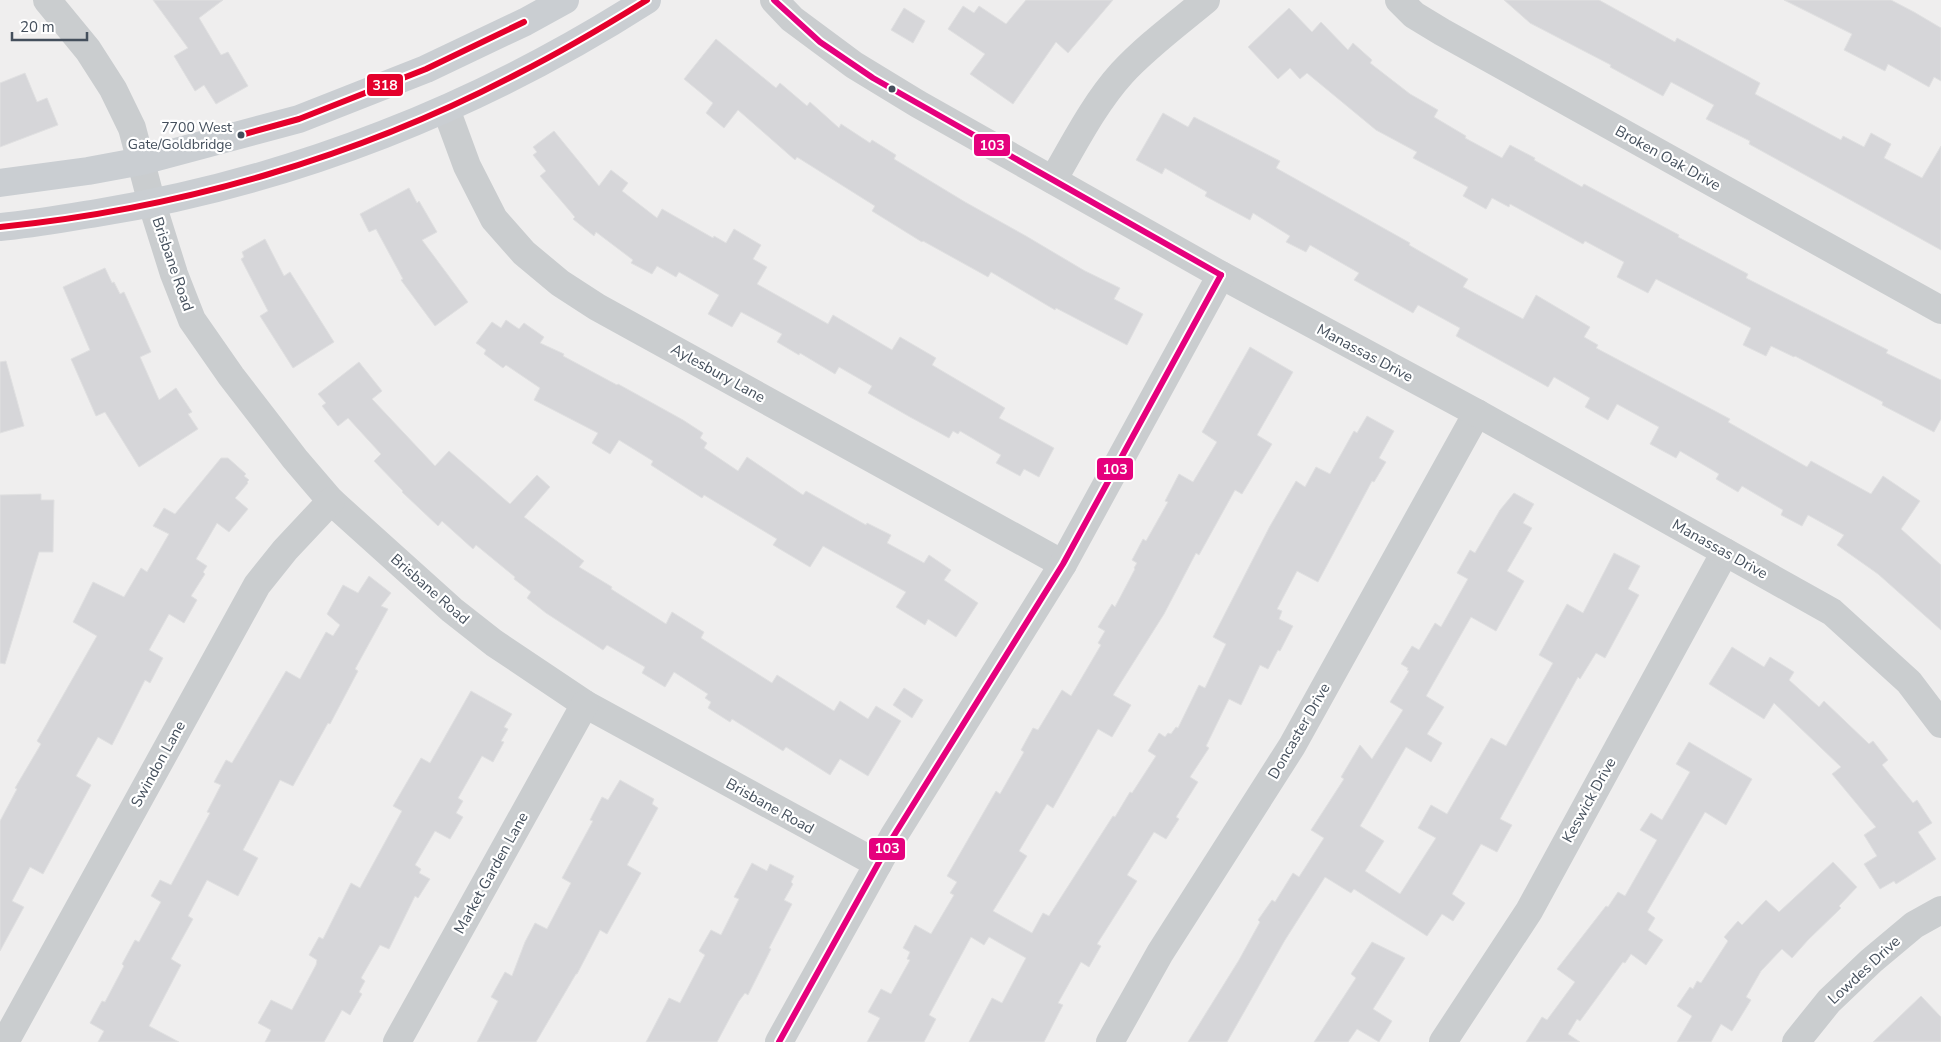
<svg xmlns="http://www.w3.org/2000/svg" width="1941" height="1042" font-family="'Nunito Sans',sans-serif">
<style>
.building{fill:#d6d6d9;stroke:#e0e0e1}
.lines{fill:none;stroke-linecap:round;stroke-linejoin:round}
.minor{stroke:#cacdcf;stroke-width:28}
.tertiary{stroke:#cacdcf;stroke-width:28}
.secondary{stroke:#caced2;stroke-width:28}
.bus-1-casing{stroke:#fff;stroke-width:10}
.bus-2-casing{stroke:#fff;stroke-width:10}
.bus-1{stroke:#e5007d;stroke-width:6}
.bus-2{stroke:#e4002b;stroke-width:6}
.bus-dot{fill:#444f5c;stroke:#fff;stroke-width:2}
.labels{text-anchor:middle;stroke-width:4.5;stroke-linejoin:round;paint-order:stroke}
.bus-label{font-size:14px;fill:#444f5c;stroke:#fff;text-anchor:end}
.street-label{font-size:15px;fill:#444f5c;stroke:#fff}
.line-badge{stroke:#fff;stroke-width:2}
.badge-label{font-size:14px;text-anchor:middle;font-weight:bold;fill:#fff}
</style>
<rect width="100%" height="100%" fill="#efeeee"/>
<g class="building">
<polygon points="153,0 223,0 199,18 221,55 228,52 248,86 216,104 204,85 195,91 174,56 188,48"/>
<polygon points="1026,0 1113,0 1068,53 1056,42 1013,104 970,74 985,54 948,29 963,6 974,13 979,6 1006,24"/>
<polygon points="1504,0 1599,0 1675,42 1677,38 1760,83 1755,94 1841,140 1843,136 1864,147 1871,133 1891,144 1884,158 1922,178 1941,146 1941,250 1749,144 1750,141 1706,119 1714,105 1671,82 1663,96 1610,67 1611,65 1530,23"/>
<polygon points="1784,0 1891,0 1914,12 1941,28 1941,81 1934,77 1929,87 1888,64 1885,71 1844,50 1852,34"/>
<polygon points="904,8 925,21 913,43 891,30"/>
<polygon points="1289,8 1312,32 1321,22 1348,50 1353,43 1372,60 1370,63 1410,94 1438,110 1434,117 1466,136 1465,138 1502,158 1510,145 1535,158 1534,160 1582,187 1584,184 1679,235 1678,237 1748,274 1746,278 1870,341 1888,350 1886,353 1941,380 1941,419 1934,432 1882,405 1883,402 1795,356 1794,357 1771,346 1766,356 1743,345 1751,328 1656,279 1648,293 1617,277 1624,262 1585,241 1583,244 1510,204 1509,207 1492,198 1486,209 1463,196 1468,187 1413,158 1417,152 1376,130 1307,73 1300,79 1290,68 1278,79 1248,47"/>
<polygon points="716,39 776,88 780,83 807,106 810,102 839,128 841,124 870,143 872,140 896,155 894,159 965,202 1026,236 1085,271 1120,288 1114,299 1143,314 1127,345 1056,308 1055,310 991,272 988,277 923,241 922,242 872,211 875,206 797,157 795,160 738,110 724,128 706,113 713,103 684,79"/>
<polygon points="25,73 37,102 47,98 58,125 0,147 0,83"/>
<polygon points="1163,113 1188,127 1194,117 1280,161 1276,168 1410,243 1409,245 1468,279 1463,287 1523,319 1536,295 1590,327 1584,337 1598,345 1596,348 1730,419 1728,422 1807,467 1811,461 1871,494 1883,476 1920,501 1901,529 1941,565 1941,630 1878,574 1837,545 1844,535 1808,515 1802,526 1781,515 1783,510 1742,486 1738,492 1716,479 1719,474 1680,451 1676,458 1650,444 1659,427 1617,404 1608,420 1585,407 1590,398 1554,377 1548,387 1456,336 1460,328 1418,305 1413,313 1354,280 1359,273 1310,245 1306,252 1286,242 1290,236 1253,213 1250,220 1205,196 1207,192 1165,168 1162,174 1136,160"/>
<polygon points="554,131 599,186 611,170 628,183 622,191 657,218 662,209 713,238 714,236 726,243 734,229 761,245 753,259 767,267 757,284 828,324 833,315 892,350 900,337 936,358 932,365 1005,408 999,418 1054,448 1039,477 1024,469 1020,476 996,463 1001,455 960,431 958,434 953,431 949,438 910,417 868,393 872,386 839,367 835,374 800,353 799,355 777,342 782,334 741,312 732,327 708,314 719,295 679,272 676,277 657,266 652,274 631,263 633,260 596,232 594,236 573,219 575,217 540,176 546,171 533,155 537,152 533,147"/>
<polygon points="409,188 417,203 419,201 437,232 422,240 468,302 435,326 401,280 403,279 376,229 369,232 360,214"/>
<polygon points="265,239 284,276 290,272 334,342 293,368 260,316 268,311 241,259 244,257 242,252"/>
<polygon points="105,268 112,283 114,282 120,294 124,292 151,352 140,357 159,400 176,388 192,412 188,414 198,429 139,467 105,412 96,416 71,359 90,350 63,287"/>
<polygon points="506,320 519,329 524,323 544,337 540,343 564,354 563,356 617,385 618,384 683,420 703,433 700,438 707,443 704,448 738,471 747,457 803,495 806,491 866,525 867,523 891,535 887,543 924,563 929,555 951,570 944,580 978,603 956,637 928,619 925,625 896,607 906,592 823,546 810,567 773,545 777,539 704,495 702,498 651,465 653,461 619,440 610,454 592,443 598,433 534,400 540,388 506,365 503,368 484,354 486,350 476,343 492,322 501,328"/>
<polygon points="1250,347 1293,372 1257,435 1272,444 1242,494 1235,490 1199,555 1196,553 1164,614 1113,695 1131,705 1112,737 1098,729 1053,808 1047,804 1019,851 1027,856 993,911 1032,933 1043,913 1049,916 1113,816 1115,817 1130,792 1132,793 1156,756 1148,751 1159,733 1165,737 1168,733 1171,734 1176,727 1178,728 1199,685 1205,688 1226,644 1213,637 1270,526 1296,481 1305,487 1316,467 1330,474 1354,431 1357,433 1367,416 1394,431 1379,458 1386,462 1374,482 1372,481 1318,582 1297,571 1277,609 1282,611 1279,619 1293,626 1280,651 1278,650 1268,669 1260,665 1241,705 1229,699 1206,746 1209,748 1190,777 1198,782 1176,817 1179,819 1166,839 1154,832 1127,875 1137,881 1097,944 1101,946 1089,967 1081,962 1058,1003 1063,1005 1044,1042 969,1042 992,998 1002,1003 1026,958 989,937 984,945 971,937 929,1015 936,1019 924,1042 867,1042 880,1018 868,1012 881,989 891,994 910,960 907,959 910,952 903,948 915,925 931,934 954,895 950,893 957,882 947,876 996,791 1000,794 1024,752 1021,750 1033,728 1038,730 1062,690 1071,696 1101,645 1098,643 1105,631 1098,627 1112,604 1115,607 1135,569 1134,568 1137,563 1132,560 1143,539 1146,541 1168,502 1165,501 1179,474 1193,482 1217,442 1202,432"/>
<polygon points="6,361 24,426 0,433 0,362"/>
<polygon points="359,362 382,391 372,399 435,466 449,451 510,504 537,475 550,487 524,517 584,561 579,567 612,587 611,589 666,624 672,612 704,632 701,638 772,683 777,675 834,711 840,701 868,719 876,706 901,721 868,776 840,759 830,775 786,747 783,751 732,719 730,722 708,708 711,702 705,698 708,694 674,672 665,687 642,673 645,667 607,645 603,650 546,613 527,598 531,592 514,579 515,577 476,545 473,549 442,521 438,526 402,492 403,491 374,461 381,454 348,418 338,426 322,406 326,403 318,394"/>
<polygon points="221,458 228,458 246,474 244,476 249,480 247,482 248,483 235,498 248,509 229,532 217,523 196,559 207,566 203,572 205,574 191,596 197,600 184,623 169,614 149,650 163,658 150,683 145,680 112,745 98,737 76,776 91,785 43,874 30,867 12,901 24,907 0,951 0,821 17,789 15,788 41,744 37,741 97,636 73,622 93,582 124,597 141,568 147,572 169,534 153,526 164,508 175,514"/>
<polygon points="1514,493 1534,504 1523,523 1532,528 1507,571 1524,581 1496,631 1471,617 1426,696 1444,707 1427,734 1442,743 1431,762 1406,747 1360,826 1384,841 1365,871 1400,894 1436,838 1418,828 1431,805 1447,814 1491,738 1506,746 1553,663 1539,655 1567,604 1583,613 1614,553 1640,566 1628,589 1639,595 1605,658 1596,653 1580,679 1578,677 1500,819 1512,825 1497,852 1481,844 1452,894 1465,903 1453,921 1442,914 1427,936 1354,889 1351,893 1325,877 1285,940 1227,1042 1188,1042 1239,960 1260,922 1258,920 1272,900 1275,902 1293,873 1299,877 1324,838 1311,830 1344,779 1341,777 1360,745 1372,759 1403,710 1390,702 1409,671 1407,670 1408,668 1401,664 1412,646 1419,650 1435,623 1441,627 1468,579 1457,573 1470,550 1475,553 1500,510"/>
<polygon points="41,494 41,500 54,500 53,552 39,552 5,664 0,663 0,495"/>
<polygon points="369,576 391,593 381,606 388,609 355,669 358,671 330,724 328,723 293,786 280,780 243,850 258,858 238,896 207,880 188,916 193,919 171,959 181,965 149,1026 179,1042 98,1042 104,1031 90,1023 102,1001 105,1002 124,966 122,964 135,940 139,942 161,902 151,896 160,880 171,885 210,813 207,812 221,785 214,782 226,760 232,763 286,671 300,679 326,632 333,636 340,625 327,614 343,585 358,593"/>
<polygon points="1732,647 1764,667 1770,657 1794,672 1789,680 1819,707 1824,701 1869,744 1873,741 1888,760 1882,765 1913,803 1917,800 1932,823 1918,832 1936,859 1896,884 1894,881 1880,889 1864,864 1877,856 1864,835 1876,827 1832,774 1841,767 1774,703 1764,719 1709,684"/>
<polygon points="904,688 923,700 912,718 893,705"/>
<polygon points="471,691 512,714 504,727 508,729 501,741 504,742 493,762 482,756 458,798 463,801 456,813 463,817 450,839 435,831 415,865 421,869 419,873 430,879 418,898 415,896 389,949 380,945 361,978 365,981 359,992 362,994 350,1015 342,1010 324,1042 265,1042 271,1030 258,1023 271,1000 292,1010 316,965 317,960 309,955 319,937 323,939 351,883 360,888 402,811 393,806 421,758 430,763"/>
<polygon points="1689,742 1752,779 1726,825 1705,812 1647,912 1655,918 1648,930 1663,940 1646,965 1631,954 1625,963 1623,962 1580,1021 1577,1019 1568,1034 1580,1042 1526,1042 1542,1017 1547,1020 1575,982 1557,969 1606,906 1608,907 1618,892 1625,896 1657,840 1640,830 1651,813 1662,820 1690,772 1676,764"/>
<polygon points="620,780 654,799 652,804 658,808 627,865 641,873 607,934 600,930 577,974 576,974 536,1042 477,1042 498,1001 491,997 505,972 512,976 525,942 535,923 547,929 571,883 562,878 593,821 590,820 602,797 608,800"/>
<polygon points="1833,862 1857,887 1839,906 1841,908 1808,940 1792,958 1782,949 1761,971 1746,997 1751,1000 1732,1031 1721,1024 1711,1042 1677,1042 1692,1016 1677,1006 1690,987 1693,989 1697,981 1701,983 1728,941 1724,937 1738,921 1742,925 1766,900 1779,912"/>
<polygon points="752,863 767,871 770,864 794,876 791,882 793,884 784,900 792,904 769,948 771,949 748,995 745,993 739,1001 717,1042 646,1042 669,998 680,1003 705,955 699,951 711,930 721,935 739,899 734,897"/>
<polygon points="1372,942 1405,958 1373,1009 1392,1021 1379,1042 1357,1029 1348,1042 1314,1042 1356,978 1351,974"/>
<polygon points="1921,996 1941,1017 1941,1042 1873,1042"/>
</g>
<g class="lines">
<g class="minor">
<polyline points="47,0 88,50 113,89 132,128 152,204 174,274 192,320 231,376 295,459 331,501 452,610 494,643 585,704 878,864"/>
<polyline points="1399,0 1414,15 1442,32 1941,310"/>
<polyline points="446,109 467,166 494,219 524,253 560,283 597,307 1063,564"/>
<polyline points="5,1042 257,585 285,550 331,501"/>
<polyline points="397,1042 585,704"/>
<polyline points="1110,1042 1160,953 1292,746 1477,413"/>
<polyline points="1443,1042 1529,911 1725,552"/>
<polyline points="1796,1042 1829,1001 1871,961 1914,925 1941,910"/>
</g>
<g class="tertiary">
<polyline points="774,0 792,19 854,65 918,104 1221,275 1477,413 1832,612 1909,682 1941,724"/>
<path d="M1053,180C1074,144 1094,104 1122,73C1147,46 1177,24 1206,0"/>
<polyline points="779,1042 893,837 1063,564 1221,275"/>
</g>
<g class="secondary">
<polyline points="0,183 88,171 142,161 299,119 426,69 525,22 565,0"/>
<path d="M0,227C33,224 65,218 97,213C293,181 480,107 647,0"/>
</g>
<g class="bus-1-casing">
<g id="bus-1">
<polyline points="774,0 820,42 873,78 1221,275"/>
<polyline points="779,1042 893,837 1063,564 1221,275"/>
</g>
</g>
<g class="bus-2-casing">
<g id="bus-2">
<polyline points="241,135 299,119 426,69 524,22"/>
<path d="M0,227C179,209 359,157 519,73C563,51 605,26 647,0"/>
</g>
</g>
<use href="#bus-1" class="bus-1"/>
<use href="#bus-2" class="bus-2"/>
</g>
<g class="bus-dot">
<circle cx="892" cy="89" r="4.5"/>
<circle cx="241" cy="135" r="4.5"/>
</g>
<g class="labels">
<g class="bus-label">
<text x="232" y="132">7700 West<tspan x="232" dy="17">Gate/Goldbridge</tspan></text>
</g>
<g class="street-label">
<text transform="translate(1668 158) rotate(29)" y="5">Broken Oak Drive</text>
<text transform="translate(173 264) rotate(71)" y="5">Brisbane Road</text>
<text transform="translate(1365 353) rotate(28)" y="5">Manassas Drive</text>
<text transform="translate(718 373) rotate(29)" y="5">Aylesbury Lane</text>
<text transform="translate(1720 549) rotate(29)" y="5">Manassas Drive</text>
<text transform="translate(430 589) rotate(41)" y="5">Brisbane Road</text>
<text transform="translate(1299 731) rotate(-60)" y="5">Doncaster Drive</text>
<text transform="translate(158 764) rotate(-61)" y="5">Swindon Lane</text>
<text transform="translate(1589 800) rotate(-61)" y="5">Keswick Drive</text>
<text transform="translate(770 806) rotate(29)" y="5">Brisbane Road</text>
<text transform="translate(491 873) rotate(-61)" y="5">Market Garden Lane</text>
<text transform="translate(1864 970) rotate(-43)" y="5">Lowdes Drive</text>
</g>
</g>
<g class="line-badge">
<rect x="366" y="73" width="38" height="24" rx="5" fill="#e4002b"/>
<rect x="973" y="133" width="38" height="24" rx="5" fill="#e5007d"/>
<rect x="1096" y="457" width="38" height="24" rx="5" fill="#e5007d"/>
<rect x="868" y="837" width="38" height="24" rx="5" fill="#e5007d"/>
</g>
<g class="badge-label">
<text x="385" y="90">318</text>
<text x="992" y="150">103</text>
<text x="1115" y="474">103</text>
<text x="887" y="853">103</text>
</g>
<path d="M12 32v8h75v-8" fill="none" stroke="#444f5c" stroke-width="2.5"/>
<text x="20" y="32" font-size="15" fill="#444f5c" stroke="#ffffff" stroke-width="4" paint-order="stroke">20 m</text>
</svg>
